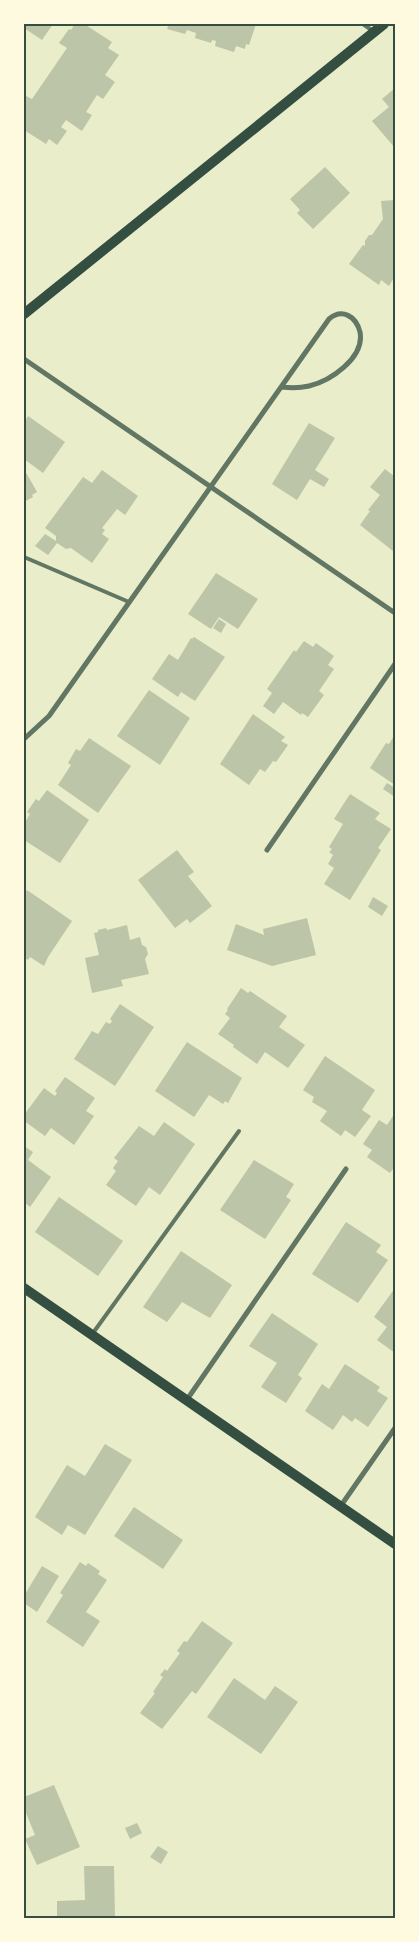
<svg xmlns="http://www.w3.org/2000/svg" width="419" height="1942" font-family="Barlow,sans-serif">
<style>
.building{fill:#bcc5a7}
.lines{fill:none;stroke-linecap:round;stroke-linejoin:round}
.service{stroke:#617663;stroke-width:4}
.minor{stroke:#617663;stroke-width:5}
.secondary{stroke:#344e41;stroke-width:10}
.neatline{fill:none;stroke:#344e41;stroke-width:2}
</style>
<rect width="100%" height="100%" fill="#e9edc9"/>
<g class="building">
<polygon points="25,24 53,24 42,40 24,28"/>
<polygon points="75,24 84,24 112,42 108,48 119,55 105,75 115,82 103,99 97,95 86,112 92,115 82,131 66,120 61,127 67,131 57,145 49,139 46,144 24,130 24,95 32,99 67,48 59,43 69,29 71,30"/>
<polygon points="169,24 256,24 249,45 246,44 245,49 236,46 234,52 215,46 216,41 212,40 211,43 195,38 196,33 187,30 185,34 167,29"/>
<polygon points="395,88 395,148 372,121 389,107 382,99"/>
<polygon points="325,167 350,193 313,229 297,213 300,210 290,199"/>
<polygon points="395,200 395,276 389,286 381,280 379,285 349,264 363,245 365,246 365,241 369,235 372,235 383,219 381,201"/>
<polygon points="28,416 65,442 43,473 24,459 24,423"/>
<polygon points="309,423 335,438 315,470 329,479 324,487 310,479 297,500 272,484"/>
<polygon points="24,469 37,492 32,495 33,497 24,502"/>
<polygon points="385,469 395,477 395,549 393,551 360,525 370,511 368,510 380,495 370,487"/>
<polygon points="102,470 138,496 125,515 117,509 102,528 105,530 102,534 109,539 92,563 71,548 66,549 57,543 48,555 35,546 45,534 56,541 56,536 45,528 83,477 92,483"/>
<polygon points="216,573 258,599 238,629 219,617 211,629 188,614"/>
<polygon points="219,619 226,624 221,633 213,628"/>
<polygon points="194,637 225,657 195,701 181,692 178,697 152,679 169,654 178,660 191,638 192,639"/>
<polygon points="304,641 313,647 316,643 334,656 328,665 334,669 319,691 324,695 308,717 302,713 301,715 283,702 274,714 263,706 272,693 267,689 294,650 296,652"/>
<polygon points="149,690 190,718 160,765 117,736"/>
<polygon points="253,714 285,737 281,741 288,745 276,762 273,761 265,772 260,769 249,785 220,764"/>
<polygon points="395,734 395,785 370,768 386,743 389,744"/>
<polygon points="89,738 131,766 98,813 58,785 71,765 68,763 76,749 80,751"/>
<polygon points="387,783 395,788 395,797 383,789"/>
<polygon points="47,790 89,820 60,863 24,840 24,824 30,814 27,812 36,799 39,801"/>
<polygon points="350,794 380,813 375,819 391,829 378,848 381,850 350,900 324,884 334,868 328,864 333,855 329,852 332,849 329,847 343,824 334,819"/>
<polygon points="177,850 194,872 188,876 212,906 190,923 187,919 175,928 138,880"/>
<polygon points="27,890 72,921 48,957 44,966 30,957 28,960 24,957 24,894"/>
<polygon points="373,897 388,906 382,916 368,907"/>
<polygon points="307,918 316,955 272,966 227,950 236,924 264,935 263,929"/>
<polygon points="127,925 130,940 140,937 142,945 146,947 148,954 145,959 149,974 121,980 123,986 92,993 85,958 99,955 94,933 98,932 98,930 106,928 107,930"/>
<polygon points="241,988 248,993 250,991 287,1016 279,1027 305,1045 288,1068 265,1052 257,1064 233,1047 234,1045 218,1034 230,1018 225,1014 228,1010 227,1009"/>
<polygon points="120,1004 154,1027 115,1086 74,1059 92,1031 98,1034 106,1022 110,1024 112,1021 110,1019"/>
<polygon points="187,1042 242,1078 228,1103 225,1101 223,1104 209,1095 194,1117 155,1091"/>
<polygon points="325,1056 375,1090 362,1110 371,1116 355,1137 345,1130 341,1136 320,1121 327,1111 312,1102 314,1097 303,1090"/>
<polygon points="65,1077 95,1098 86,1111 94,1116 74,1145 51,1128 45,1136 24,1121 24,1115 44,1088 55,1096 57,1093 55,1091"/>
<polygon points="395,1113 395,1166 390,1173 367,1157 372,1150 363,1144 379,1120 387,1125"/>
<polygon points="164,1122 195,1144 160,1195 149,1187 136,1206 106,1185 116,1171 113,1168 118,1161 114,1158 139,1126 154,1136"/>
<polygon points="24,1146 33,1152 28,1160 51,1177 30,1207 24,1202"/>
<polygon points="254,1160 294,1184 286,1197 291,1200 265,1239 220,1210"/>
<polygon points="59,1197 123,1241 98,1276 35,1232"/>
<polygon points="346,1222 381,1245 376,1252 388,1260 358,1303 312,1274"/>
<polygon points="181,1251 232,1285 210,1318 182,1302 167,1322 143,1307"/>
<polygon points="395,1288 395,1353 377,1340 387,1327 374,1317"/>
<polygon points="272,1313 318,1344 298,1375 302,1378 286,1403 261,1387 277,1363 249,1346"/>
<polygon points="345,1364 380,1387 377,1391 388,1398 368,1427 355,1418 352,1422 343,1415 333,1430 305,1411 322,1384 329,1389"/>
<polygon points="105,1444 132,1460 85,1535 68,1525 62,1535 35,1517 67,1465 85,1476"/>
<polygon points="134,1507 183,1540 163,1569 114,1536"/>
<polygon points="80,1562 86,1566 88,1563 100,1571 98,1574 107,1580 86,1612 100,1621 83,1647 46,1622 63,1595 60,1593"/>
<polygon points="42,1566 59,1576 37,1612 24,1603 24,1596"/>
<polygon points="202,1621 233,1643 196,1694 192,1691 162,1729 140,1713 155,1693 153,1692 163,1677 160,1675 165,1669 167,1671 180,1653 177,1651 184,1641 187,1642"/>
<polygon points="234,1678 265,1700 275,1686 298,1702 261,1754 207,1717"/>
<polygon points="54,1785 80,1847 37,1865 25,1839 35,1835 24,1808 24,1797"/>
<polygon points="137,1823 142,1833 130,1839 125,1828"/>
<polygon points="158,1846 168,1852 161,1864 150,1857"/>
<polygon points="84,1866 114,1866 115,1918 57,1918 57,1901 85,1900"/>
</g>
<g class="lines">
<g class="service">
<polyline points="363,24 373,31"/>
<polyline points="24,557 129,602"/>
<polyline points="93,1333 239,1131"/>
</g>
<g class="minor">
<polyline points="24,359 395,613"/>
<path d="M24,739L49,716L329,319C342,308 356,316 360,332C365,358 330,381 309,386C300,388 291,388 282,387"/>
<polyline points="267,850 395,664"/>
<polyline points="186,1401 346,1169"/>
<polyline points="340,1507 395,1428"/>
</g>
<g class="secondary">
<polyline points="24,314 384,24"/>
<polyline points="24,1288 395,1544"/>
</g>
</g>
<rect width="419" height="1942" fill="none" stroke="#fefae0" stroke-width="50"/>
<rect x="25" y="25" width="369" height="1892" class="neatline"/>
</svg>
